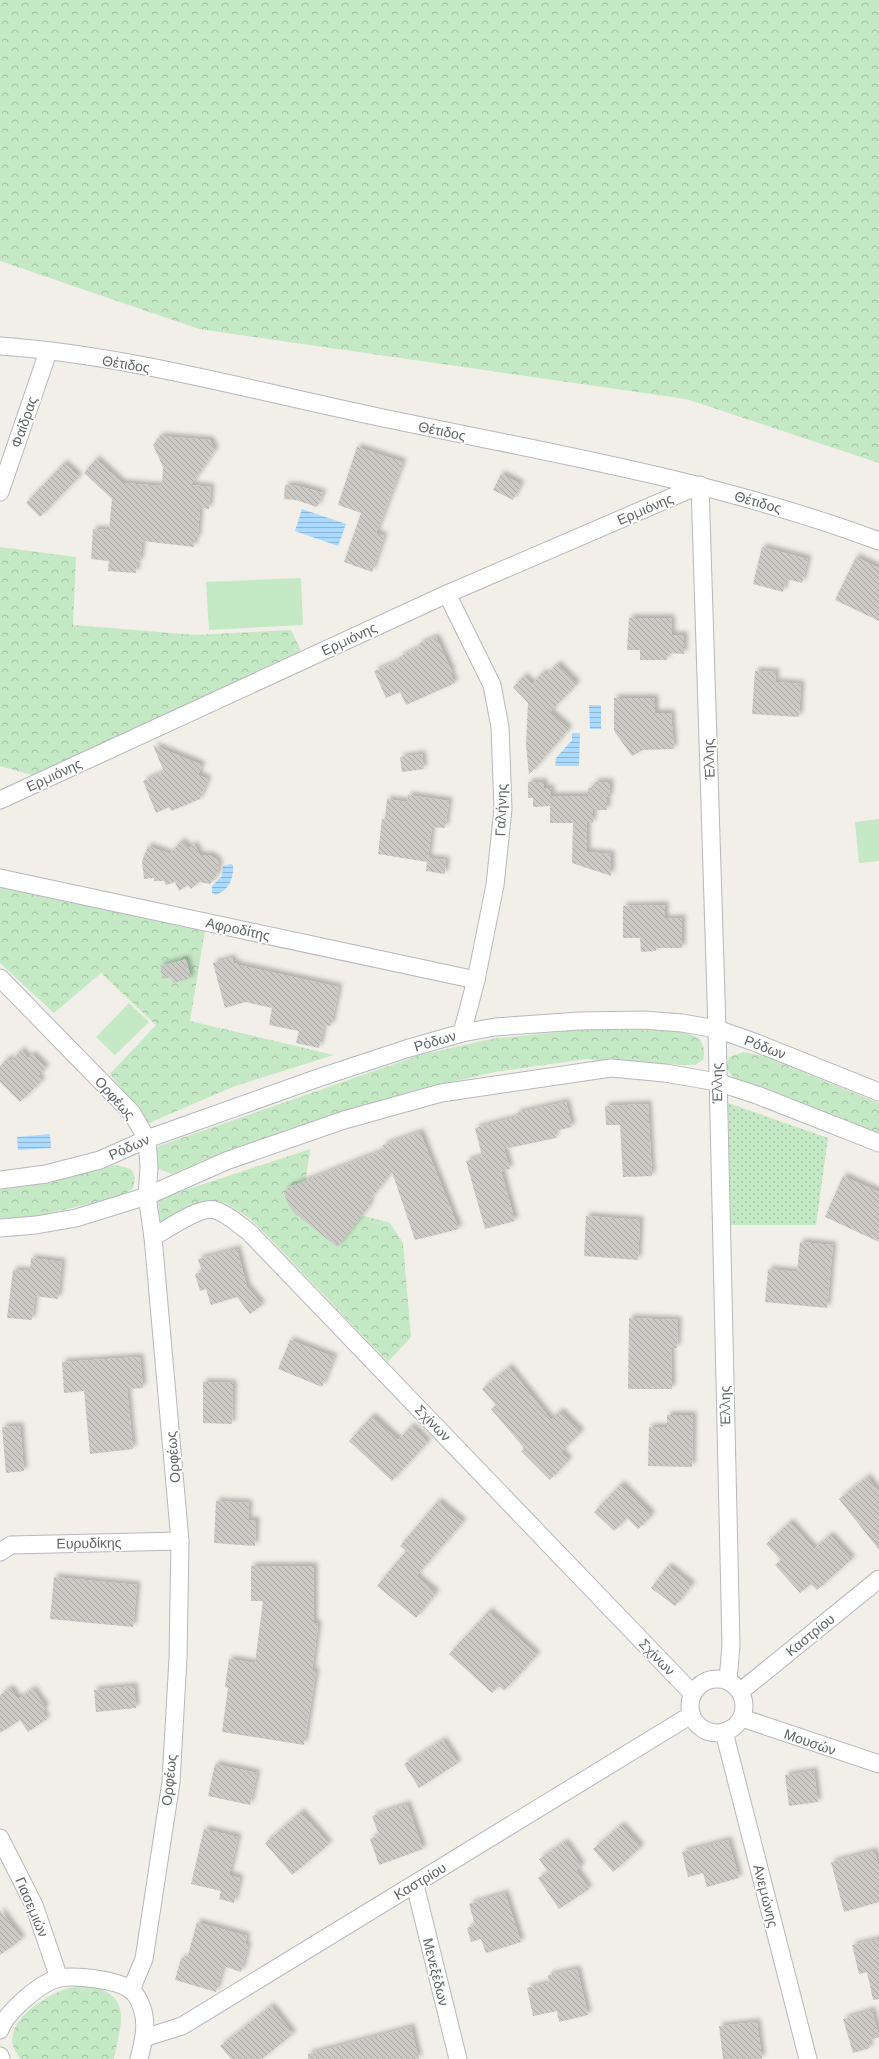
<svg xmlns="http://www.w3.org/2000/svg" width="879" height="2059" font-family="Montserrat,sans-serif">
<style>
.grass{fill:url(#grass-dots)}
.forest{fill:url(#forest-crowns)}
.pitch{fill:#c5e8c5}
.water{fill:url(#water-rules)}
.building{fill:url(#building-back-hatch);filter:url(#shadow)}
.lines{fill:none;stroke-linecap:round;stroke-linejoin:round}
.minor-casing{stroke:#b5b8bc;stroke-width:19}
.minor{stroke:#fff;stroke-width:17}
.labels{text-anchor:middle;stroke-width:3.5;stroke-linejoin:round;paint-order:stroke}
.street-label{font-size:14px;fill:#5f6368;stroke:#fff}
</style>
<defs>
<pattern id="grass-dots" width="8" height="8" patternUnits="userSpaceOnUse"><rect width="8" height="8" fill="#c5e8c5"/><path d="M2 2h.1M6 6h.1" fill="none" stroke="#a3c0a4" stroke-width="1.8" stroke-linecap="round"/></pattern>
<pattern id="forest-crowns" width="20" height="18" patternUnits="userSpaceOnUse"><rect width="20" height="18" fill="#c5e8c5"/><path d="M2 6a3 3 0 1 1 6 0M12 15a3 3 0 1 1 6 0" fill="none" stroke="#a3c0a4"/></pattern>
<pattern id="water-rules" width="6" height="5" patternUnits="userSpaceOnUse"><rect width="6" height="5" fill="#aadaff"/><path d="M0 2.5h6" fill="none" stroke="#8eb4d2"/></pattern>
<pattern id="building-back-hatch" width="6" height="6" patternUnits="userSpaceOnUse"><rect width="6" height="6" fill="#cccac5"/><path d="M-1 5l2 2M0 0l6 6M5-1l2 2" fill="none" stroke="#a9a8a4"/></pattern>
<filter id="shadow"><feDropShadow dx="3.5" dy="-3.5" stdDeviation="2" flood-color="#0004"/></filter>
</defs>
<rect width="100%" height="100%" fill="#f1efe8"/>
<polygon class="grass" points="728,1103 828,1138 816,1225 731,1225"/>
<g class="forest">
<polygon points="0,0 879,0 879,463 686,399 199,329 0,261"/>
<polygon points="0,547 76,557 73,625 197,635 291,630 303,655 35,776 0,766"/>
<polygon points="0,886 205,930 190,1021 334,1055 235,1086 149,1123 110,1074 156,1025 101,973 54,1013 0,963"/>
<polygon points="586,1029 683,1031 700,1039 704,1049 704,1059 695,1065 682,1065 586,1059 495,1072 411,1091 206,1159 172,1174 154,1167 152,1157 159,1146 420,1055 491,1039"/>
<polygon points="743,1052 763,1056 879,1103 879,1135 735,1079 726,1068 729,1057"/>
<polygon points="310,1149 303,1199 390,1223 403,1243 411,1337 388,1362 252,1220 226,1203 200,1202 160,1222 158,1199"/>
<polygon points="116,1165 131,1169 135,1178 133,1188 122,1196 34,1217 0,1220 0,1190 53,1182"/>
<path d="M91,1986C134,1997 120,2025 114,2059H20C18,2055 14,2050 13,2046C6,2019 48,1994 69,1988C76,1986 83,1986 91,1986Z"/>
</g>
<g class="pitch">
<polygon points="301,578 303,625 209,630 206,582"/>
<polygon points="879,819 879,861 859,863 855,822"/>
<polygon points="129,1003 149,1022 115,1055 96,1037"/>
</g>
<g class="water">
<polygon points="302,509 346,524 338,546 295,531"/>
<polygon points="589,705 601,705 601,729 590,729"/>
<polygon points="572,733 580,733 579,766 555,766 556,758 572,740"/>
<path d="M231,864L233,865C234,878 229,891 215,895L212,893V886L222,876L223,866Z"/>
<polygon points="50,1134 51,1148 18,1150 17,1137"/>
</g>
<g class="building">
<polygon points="160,436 210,440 215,450 191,485 211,487 209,509 200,508 198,533 197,539 195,539 194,547 142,541 140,562 137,561 136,573 108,571 109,561 91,559 93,529 109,530 112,499 84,473 96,459 122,483 162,486 163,467 153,445"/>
<polygon points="357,447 403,462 376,533 384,536 372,572 344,562 361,513 338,505"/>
<polygon points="64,463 79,477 40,517 26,503"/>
<polygon points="501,474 521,484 513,500 493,490"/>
<polygon points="285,485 298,486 323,493 317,507 296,500 284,499"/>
<polygon points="762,547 808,559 802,583 786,579 783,592 753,584"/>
<polygon points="856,557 879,568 879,621 835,600"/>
<polygon points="629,618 671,618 672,635 684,635 684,654 667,653 667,660 640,660 640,650 627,650"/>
<polygon points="436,637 452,672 450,673 455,683 406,705 400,692 386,698 374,671 401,660 399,657 420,647 418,644"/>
<polygon points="557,664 577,684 550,712 569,729 529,775 526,745 528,703 513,687 524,676 532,684 543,672 546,675"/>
<polygon points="755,671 776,672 775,682 801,684 799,717 752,714"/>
<polygon points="614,698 655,698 655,713 671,713 674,749 643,750 632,756 614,731"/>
<polygon points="153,745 202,765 198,775 208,779 200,799 171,811 169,807 156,813 143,781 164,772"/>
<polygon points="422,754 424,769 402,772 400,757"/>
<polygon points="528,782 544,782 544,788 551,788 551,796 588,796 588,788 594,788 594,782 610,782 610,797 607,797 607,810 593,810 593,823 587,823 587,852 611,854 611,876 572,863 573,823 550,823 550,806 533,807 533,798 528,798"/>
<polygon points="408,795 449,801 445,828 432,827 428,858 446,860 445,874 426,871 427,862 378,854 382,819 385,819 387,799 407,802"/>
<polygon points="181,841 189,848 194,844 200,855 209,855 216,859 219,863 217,875 210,884 199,882 191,889 188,885 179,891 175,882 166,885 164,881 154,881 154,878 144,879 142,861 148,846 170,854"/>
<polygon points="665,905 665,919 682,918 682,948 656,948 656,951 641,952 640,938 623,938 623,906"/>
<polygon points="232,958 234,964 238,963 238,965 339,987 331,1026 324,1025 319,1048 296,1043 299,1031 269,1025 272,1008 245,1002 225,1008 213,963"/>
<polygon points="186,959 191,978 173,983 171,977 163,979 160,966"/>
<polygon points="21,1050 28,1058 32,1054 46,1068 38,1076 42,1081 20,1102 0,1082 0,1066 8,1058 11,1061"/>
<polygon points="566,1102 572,1127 554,1131 556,1138 504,1149 510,1169 501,1171 515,1221 485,1229 466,1161 482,1156 475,1128 517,1117 516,1113"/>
<polygon points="648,1104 652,1176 623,1177 620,1125 606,1125 605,1106"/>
<polygon points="420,1132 459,1229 415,1240 392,1172 369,1201 370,1205 337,1247 296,1214 289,1206 284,1193 289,1187 384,1150 383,1145"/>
<polygon points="843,1176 879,1192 879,1242 825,1217"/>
<polygon points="586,1216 640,1220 638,1260 584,1256"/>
<polygon points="800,1242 833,1245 827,1308 765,1302 768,1269 797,1272"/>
<polygon points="237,1249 247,1287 262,1305 250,1314 237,1297 211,1305 206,1289 200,1291 195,1274 202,1272 198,1259"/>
<polygon points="31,1258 62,1262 58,1299 35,1296 32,1320 7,1318 13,1270 30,1271"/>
<polygon points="629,1318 678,1320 677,1348 671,1348 672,1389 628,1389"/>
<polygon points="290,1340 334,1357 322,1387 278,1369"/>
<polygon points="140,1357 143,1388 127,1389 133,1449 90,1454 84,1391 64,1393 62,1362"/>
<polygon points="509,1367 551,1420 560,1411 581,1432 561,1452 569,1460 550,1480 521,1451 524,1448 491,1409 496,1405 482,1389"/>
<polygon points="203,1382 233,1383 232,1424 203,1423"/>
<polygon points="667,1415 693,1415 692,1467 648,1466 649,1427 667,1427"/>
<polygon points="372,1416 398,1440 411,1426 428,1442 392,1481 349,1441"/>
<polygon points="20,1426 24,1471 6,1473 2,1427"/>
<polygon points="867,1477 879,1492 879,1550 839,1499"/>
<polygon points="621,1484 652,1515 638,1529 627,1518 614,1531 594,1512"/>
<polygon points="216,1501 249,1503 248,1520 256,1520 255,1546 214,1543"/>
<polygon points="438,1501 463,1522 416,1576 436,1593 416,1618 377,1586 406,1551 400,1546"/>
<polygon points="790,1522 814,1549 830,1535 852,1559 817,1590 811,1584 800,1593 775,1565 781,1560 766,1544"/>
<polygon points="251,1566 314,1566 314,1623 318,1624 312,1671 316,1671 304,1745 222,1732 228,1688 225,1687 229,1659 255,1663 263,1601 251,1601"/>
<polygon points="668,1566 692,1585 675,1606 651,1588"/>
<polygon points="54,1577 137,1585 133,1627 50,1619"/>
<polygon points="489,1611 537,1655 504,1691 499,1686 492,1693 449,1654"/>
<polygon points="134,1686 136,1708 96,1712 94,1690"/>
<polygon points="10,1688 18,1699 33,1689 46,1708 42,1711 47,1719 28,1732 20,1720 0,1733 0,1695"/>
<polygon points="443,1740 458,1763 419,1788 404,1764"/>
<polygon points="215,1764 257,1773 250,1805 208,1796"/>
<polygon points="814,1771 818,1802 789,1806 785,1775"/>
<polygon points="407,1804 423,1849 379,1865 370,1839 379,1835 372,1816"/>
<polygon points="301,1812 329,1844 292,1875 265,1843"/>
<polygon points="621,1825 641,1847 613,1872 593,1849"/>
<polygon points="204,1829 238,1837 229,1875 240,1878 234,1903 219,1899 221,1891 191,1884"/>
<polygon points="728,1840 739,1878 707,1887 703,1873 688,1877 682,1852"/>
<polygon points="565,1842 582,1866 576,1870 589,1889 559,1909 538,1878 548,1872 539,1859"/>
<polygon points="874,1851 879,1867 879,1902 844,1912 831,1862"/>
<polygon points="505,1893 521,1942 486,1953 481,1939 471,1942 467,1928 475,1925 469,1904"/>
<polygon points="0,1910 22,1939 0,1955"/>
<polygon points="197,1922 247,1936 245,1944 248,1945 241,1972 223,1966 216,1992 175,1980 181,1958 187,1959"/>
<polygon points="879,1939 879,1999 873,2000 867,1972 859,1974 852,1945"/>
<polygon points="577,1969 588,2015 559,2022 557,2011 533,2016 527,1988 549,1983 548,1975"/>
<polygon points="271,2006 293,2034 262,2059 231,2059 220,2046"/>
<polygon points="872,2010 879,2037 868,2041 870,2048 853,2053 843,2019"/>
<polygon points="757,2022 762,2059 723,2059 719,2026"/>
<polygon points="411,2027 419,2059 308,2059 308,2054"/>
</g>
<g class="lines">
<g class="minor-casing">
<g id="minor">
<path d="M0,346C126,355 250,390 374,416C543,452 716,480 879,541"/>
<polyline points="0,492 48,352"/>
<polyline points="447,594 492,685 500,727 503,809 495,885 476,980 462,1033"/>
<polyline points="0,800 447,594 700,485 717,1029 731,1645 728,1680"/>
<polyline points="0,878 476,980"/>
<polyline points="0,978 132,1113 147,1139 149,1167 147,1196 153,1237 180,1541 178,1658 171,1782 144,1959 131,1990"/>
<polyline points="0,1180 46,1174 100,1160 147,1139 318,1078 406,1049 462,1033 495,1027 579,1021 643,1020 682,1023 717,1029 754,1042 879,1092"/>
<polyline points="0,1228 36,1225 76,1218 147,1196 226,1161 344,1120 441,1093 611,1068 665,1073 717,1082 757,1095 879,1143"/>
<path d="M153,1237C166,1230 201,1205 215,1210C228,1214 238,1224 249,1232L692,1693"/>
<polyline points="0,1552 11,1545 180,1541"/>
<circle cx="717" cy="1706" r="27"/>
<polyline points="741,1691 879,1579"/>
<polyline points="742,1718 879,1764"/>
<polyline points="724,1732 808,2059"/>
<polyline points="0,1838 34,1905 59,1978"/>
<polyline points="415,1885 458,2059"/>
<path d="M0,2030C6,2012 42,1981 60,1978C77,1975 118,1980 131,1990C136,1994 140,2002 142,2008C148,2025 143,2043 139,2059"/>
<polyline points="144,2038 182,2026 691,1715"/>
<polyline points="0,2056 1,2059"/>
</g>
</g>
<use href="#minor" class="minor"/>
</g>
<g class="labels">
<g class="street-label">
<text transform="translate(126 364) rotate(9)" y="5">Θέτιδος</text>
<text transform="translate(24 422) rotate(-71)" y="5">Φαίδρας</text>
<text transform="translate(442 431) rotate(12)" y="5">Θέτιδος</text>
<text transform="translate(758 502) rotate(16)" y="5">Θέτιδος</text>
<text transform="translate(645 509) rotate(-23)" y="5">Ερμιόνης</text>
<text transform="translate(349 639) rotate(-25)" y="5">Ερμιόνης</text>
<text transform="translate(709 759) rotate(-92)" y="5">Έλλης</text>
<text transform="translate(54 775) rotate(-25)" y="5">Ερμιόνης</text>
<text transform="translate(501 810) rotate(-88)" y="5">Γαλήνης</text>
<text transform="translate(238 929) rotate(12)" y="5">Αφροδίτης</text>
<text transform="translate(435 1041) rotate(-16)" y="5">Ρόδων</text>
<text transform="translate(765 1047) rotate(21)" y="5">Ρόδων</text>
<text transform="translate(717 1083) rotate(-91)" y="5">Έλλης</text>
<text transform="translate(115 1098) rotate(48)" y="5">Ορφέως</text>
<text transform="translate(129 1147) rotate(-24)" y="5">Ρόδων</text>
<text transform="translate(725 1406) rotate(-91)" y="5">Έλλης</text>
<text transform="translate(433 1423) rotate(46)" y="5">Σχίνων</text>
<text transform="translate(173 1457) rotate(-95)" y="5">Ορφέως</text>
<text transform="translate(89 1543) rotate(-1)" y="5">Ευρυδίκης</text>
<text transform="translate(810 1635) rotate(-39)" y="5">Καστρίου</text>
<text transform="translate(657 1657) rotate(46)" y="5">Σχίνων</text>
<text transform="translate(810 1742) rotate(19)" y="5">Μουσών</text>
<text transform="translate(169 1780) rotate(-84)" y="5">Ορφέως</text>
<text transform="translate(420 1881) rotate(-31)" y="5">Καστρίου</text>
<text transform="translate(766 1896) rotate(76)" y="5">Ανεμώνης</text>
<text transform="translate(32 1907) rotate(67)" y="5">Γιασεμιών</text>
<text transform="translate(436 1972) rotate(76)" y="5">Μενεξέδων</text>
</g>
</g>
</svg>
